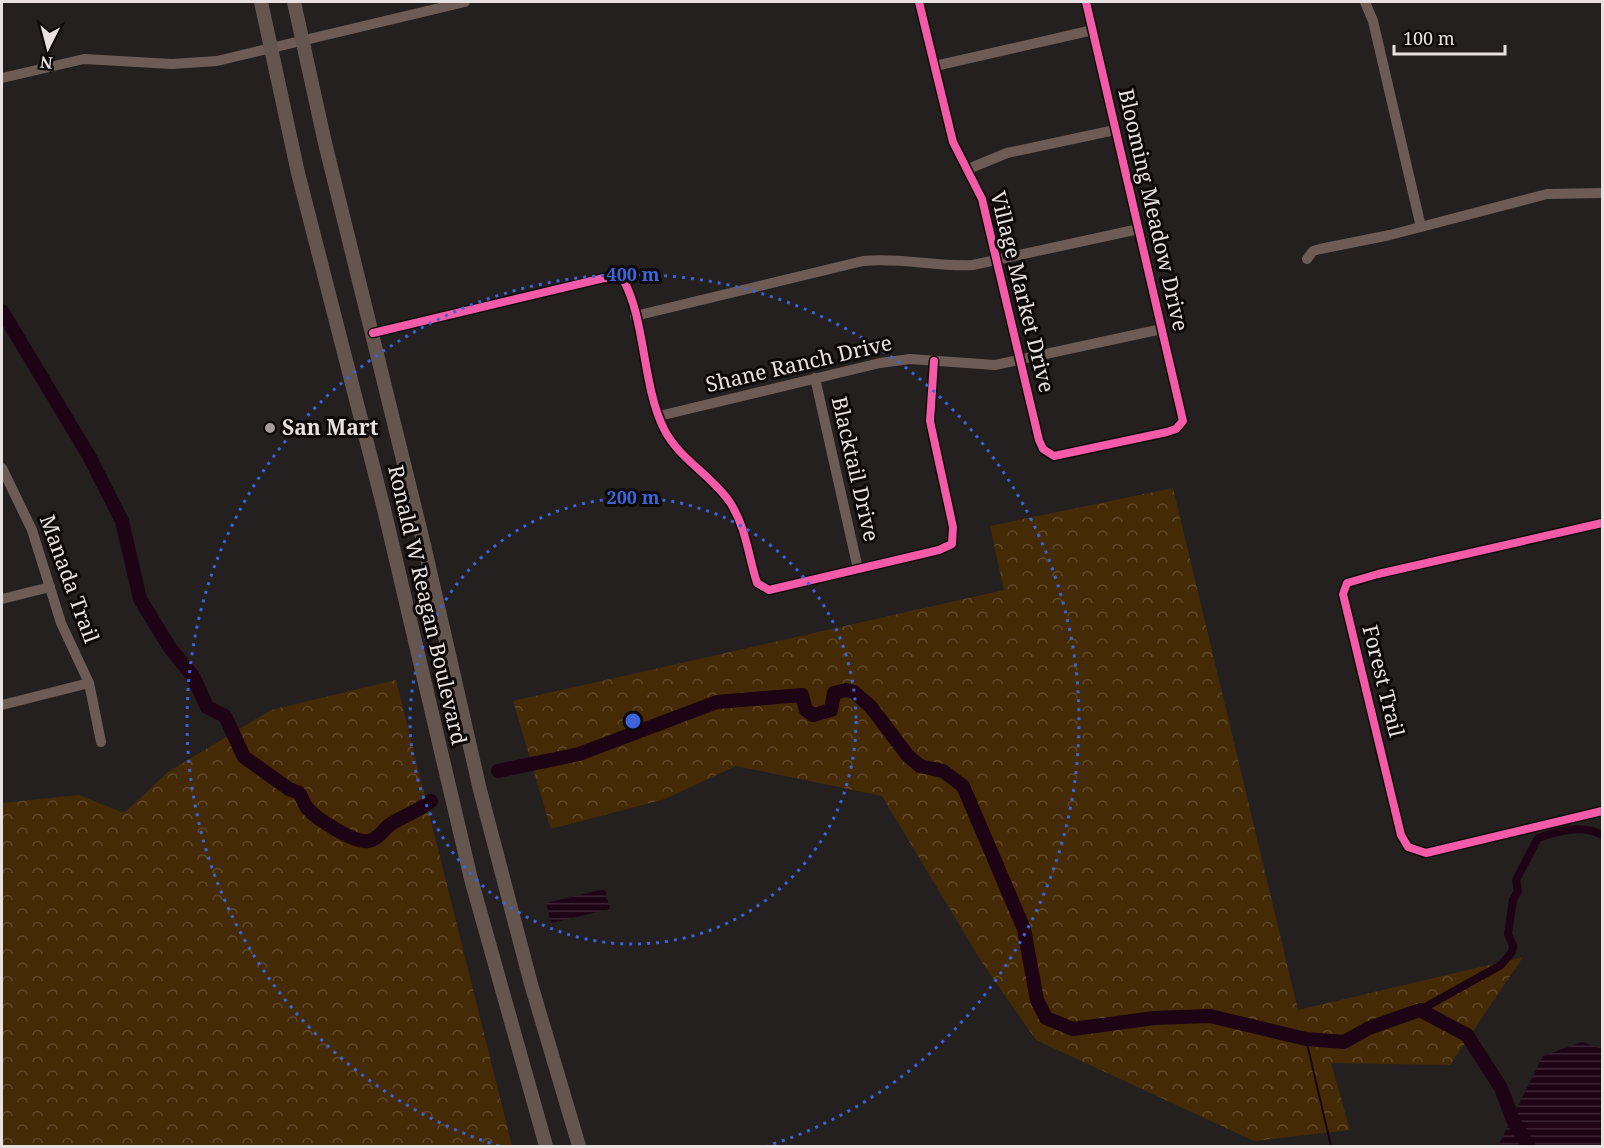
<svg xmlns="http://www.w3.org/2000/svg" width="1604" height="1148" font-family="'Noto Serif',serif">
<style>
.forest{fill:url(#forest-crowns)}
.water{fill:url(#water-rules)}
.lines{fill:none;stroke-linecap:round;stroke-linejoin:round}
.stream{stroke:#1d0314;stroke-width:2}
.canal{stroke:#1d0314;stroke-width:8}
.river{stroke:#1d0314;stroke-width:14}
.minor{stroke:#6d5c55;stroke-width:10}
.major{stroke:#64554f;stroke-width:14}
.cycleway-casing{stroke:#0d0909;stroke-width:11}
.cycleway{stroke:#f35aa7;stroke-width:8}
.ring{fill:none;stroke:#3b64d9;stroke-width:3;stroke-dasharray:3 6}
.poi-dot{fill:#a39e9d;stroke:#0d0909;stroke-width:2}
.labels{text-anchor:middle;stroke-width:6;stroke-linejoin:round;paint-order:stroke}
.street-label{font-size:21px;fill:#e7e2e1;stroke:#0d0909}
.poi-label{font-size:21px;font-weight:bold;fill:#e7e2e1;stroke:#0d0909;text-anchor:start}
.centre{fill:#3b64d9;stroke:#0d0909;stroke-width:3}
.ring-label{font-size:18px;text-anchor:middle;font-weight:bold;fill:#3b64d9;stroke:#0d0909;stroke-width:6;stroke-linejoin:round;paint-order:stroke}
</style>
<defs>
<pattern id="forest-crowns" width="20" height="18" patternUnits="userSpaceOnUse" patternTransform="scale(1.5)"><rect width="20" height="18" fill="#452a06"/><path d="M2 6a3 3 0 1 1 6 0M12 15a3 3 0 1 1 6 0" fill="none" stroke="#60492a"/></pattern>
<pattern id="water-rules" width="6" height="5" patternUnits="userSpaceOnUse" patternTransform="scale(1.5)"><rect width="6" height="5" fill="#1d0314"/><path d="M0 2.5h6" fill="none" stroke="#3e2736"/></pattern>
</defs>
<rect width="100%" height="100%" fill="#242020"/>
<g class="forest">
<polygon points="1173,488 1298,1010 1523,957 1450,1065 1331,1063 1350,1130 1254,1141 1036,1040 983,964 882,796 736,766 665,799 551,829 513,701 1004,590 990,526"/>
<polygon points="396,680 512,1146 2,1146 2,803 79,795 124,813 168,772 271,710"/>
</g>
<g class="water">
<polygon points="605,889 610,909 551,923 546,903"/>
<polygon points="1582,1042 1602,1049 1602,1146 1498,1146 1543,1056"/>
</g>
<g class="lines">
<polyline class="stream" points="1306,1039 1331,1146"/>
<path class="canal" d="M1420,1010L1501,965L1512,952L1513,946L1508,934L1513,900L1518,891L1516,880L1538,838C1558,831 1582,824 1602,835"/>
<g class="river">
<path d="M2,311L89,456L122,521L140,599L170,648L193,676L207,707L225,716L244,757L289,789L299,793C303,798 304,805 308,809C317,819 355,844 369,841C379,839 383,829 391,824C404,816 418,811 431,801"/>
<polyline points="498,771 579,754 717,702 802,695 806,710 813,715 831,710 834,693 846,690 854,692 871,707 908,756 920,766 943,771 963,786 1024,929 1037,1000 1046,1018 1073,1029 1154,1018 1210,1016 1306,1039 1344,1042 1369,1028 1420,1010 1467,1035 1501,1088 1513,1120 1528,1146"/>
</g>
<g class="minor">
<polyline points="919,2 953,142 982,199 1039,440 1043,449 1054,456 1167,432 1176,429 1183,421 1086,2"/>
<polyline points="1365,2 1373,21 1421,227"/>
<polyline points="935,66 1093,30"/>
<polyline points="2,78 84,59 172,64 217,61 465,2"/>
<polyline points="968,169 1007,153 1115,130"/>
<polyline points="1307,259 1313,251 1320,249 1390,235 1547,194 1602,193"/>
<path d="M635,316L863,261C900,257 936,267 973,265L1139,229"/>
<path d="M373,333L604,278L623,279C646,321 642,385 664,429C679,459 710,474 729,501C746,526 748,555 757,583L769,590L939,550L952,544L953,527L930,421L934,361"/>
<polyline points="815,378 858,569"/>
<polyline points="659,416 880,363 910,359 995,365 1162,329"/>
<polyline points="2,468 32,530 61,623 89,683 101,742"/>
<polyline points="1602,523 1378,574 1347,583 1343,594 1401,835 1408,847 1426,853 1602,811"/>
<polyline points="2,599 50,587"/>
<polyline points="2,705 89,683"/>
</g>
<g class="major">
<polyline points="261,2 298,173 384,509 471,879 546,1146"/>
<polyline points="294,2 325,143 424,545 480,790 531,984 579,1146"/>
</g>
<g class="cycleway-casing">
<g id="cycleway">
<polyline points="919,2 953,142 982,199 1039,440 1043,449 1054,456 1167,432 1176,429 1183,421 1086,2"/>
<path d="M373,333L604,278L623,279C646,321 642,385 664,429C679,459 710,474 729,501C746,526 748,555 757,583L769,590L939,550L952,544L953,527L930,421L934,361"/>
<polyline points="1602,523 1378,574 1347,583 1343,594 1401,835 1408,847 1426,853 1602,811"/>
</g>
</g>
<use href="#cycleway" class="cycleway"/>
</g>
<g class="ring">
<circle cx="633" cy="721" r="223"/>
<path d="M499 1146A446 446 0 1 1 767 1146"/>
</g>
<circle class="poi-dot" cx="270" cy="428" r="6"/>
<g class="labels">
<g class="street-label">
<text transform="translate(1153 210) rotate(77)" y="7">Blooming Meadow Drive</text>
<text transform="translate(1022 292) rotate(76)" y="7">Village Market Drive</text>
<text transform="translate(799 364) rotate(-13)" y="7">Shane Ranch Drive</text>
<text transform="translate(855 469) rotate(77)" y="7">Blacktail Drive</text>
<text transform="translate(69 579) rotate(70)" y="7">Manada Trail</text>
<text transform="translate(427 605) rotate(77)" y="7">Ronald W Reagan Boulevard</text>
<text transform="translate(1383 681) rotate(76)" y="7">Forest Trail</text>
</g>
<g class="poi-label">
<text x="282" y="435">San Mart</text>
</g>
</g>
<circle cx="633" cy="721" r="9" class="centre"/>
<g class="ring-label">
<text x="633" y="281">400 m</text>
<text x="633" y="504">200 m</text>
</g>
<rect width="1604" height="1148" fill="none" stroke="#e7e2e1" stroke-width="6"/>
<g transform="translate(48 48) rotate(186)" stroke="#0d0909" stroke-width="4.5" paint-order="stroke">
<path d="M0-4.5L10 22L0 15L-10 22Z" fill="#e7e2e1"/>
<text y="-9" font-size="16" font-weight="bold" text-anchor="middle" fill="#e7e2e1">N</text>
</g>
<path d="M1394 45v9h111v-9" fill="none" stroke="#e7e2e1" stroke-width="3"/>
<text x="1403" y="45" font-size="18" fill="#e7e2e1" stroke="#0d0909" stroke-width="4.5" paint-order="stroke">100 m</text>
</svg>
